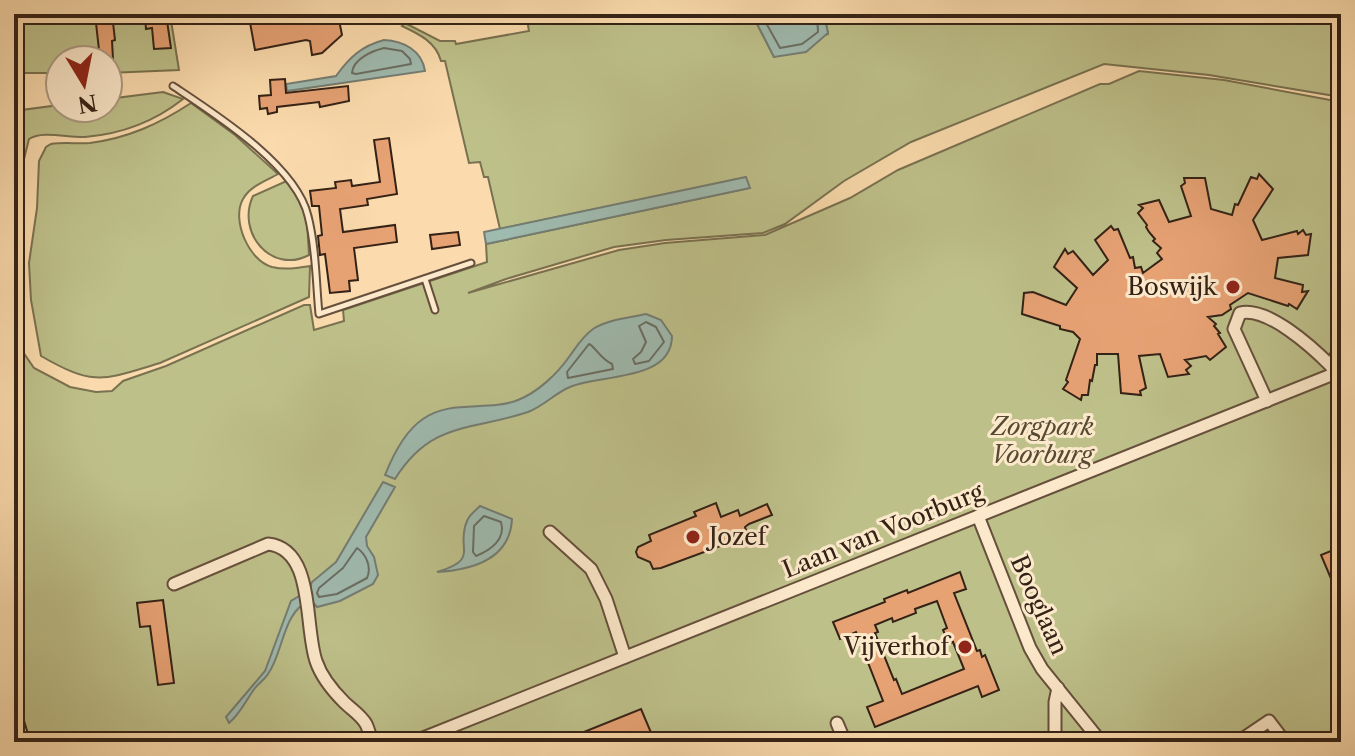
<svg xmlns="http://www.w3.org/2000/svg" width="1355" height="756" font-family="'Libre Caslon Text',serif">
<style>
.green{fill:#bec08a;stroke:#797150;stroke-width:2}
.water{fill:#9fbaaf;stroke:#747d72;stroke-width:2}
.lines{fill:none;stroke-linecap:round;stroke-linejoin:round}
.shore{stroke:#6a6e62;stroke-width:2}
.building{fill:#e7a274;stroke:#342216;stroke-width:2;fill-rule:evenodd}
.lane-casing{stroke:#66503c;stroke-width:9}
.street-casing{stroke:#66503c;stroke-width:15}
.secondary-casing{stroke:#342216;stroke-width:20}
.lane{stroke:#fce8ca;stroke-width:5}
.street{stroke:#fce8ca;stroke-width:11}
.secondary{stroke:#fce8ca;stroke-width:16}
.poi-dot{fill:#8f2418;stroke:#fce8ca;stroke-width:3}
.labels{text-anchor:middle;stroke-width:6;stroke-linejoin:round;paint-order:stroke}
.poi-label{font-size:24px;fill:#342216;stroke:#fce8ca;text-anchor:end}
.park-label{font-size:24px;font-style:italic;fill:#564a33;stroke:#fce8ca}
.street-label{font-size:24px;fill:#342216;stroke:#fce8ca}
</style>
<rect width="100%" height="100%" fill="#fbdbad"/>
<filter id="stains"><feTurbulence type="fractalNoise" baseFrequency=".0025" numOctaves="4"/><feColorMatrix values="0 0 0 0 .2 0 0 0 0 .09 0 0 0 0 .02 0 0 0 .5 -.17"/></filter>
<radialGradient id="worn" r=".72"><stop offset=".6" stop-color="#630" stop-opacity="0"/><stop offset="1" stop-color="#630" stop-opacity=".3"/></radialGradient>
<g class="green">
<polygon points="14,14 170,14 179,70 108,73 108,60 60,60 60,73 14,73"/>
<path d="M526,14H752L774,57L828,34L824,14H1334L1341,28V97L1209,75L1104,64L911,142L844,181L785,224L763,233L666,240L614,247L506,279L468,293L619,250L665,243L765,235L850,198L898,170L1100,84H1109L1139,71L1224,80L1341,102V742H21L14,719V300L17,332L23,352L34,368L70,387L96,392L112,391L123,381L166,366L304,305H310L314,330L344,321L343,310L487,262L486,244L749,188L745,178L500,229L488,177H484L480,162L469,163L445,61H441C436,42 419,34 402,26L405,23L440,41H455L456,44L529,31Z"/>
<path d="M163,92L183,99C154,122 122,134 85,137C69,138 42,130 29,139L24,159L14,262V111L60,105V108H108V99Z"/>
<path d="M191,103L235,135L278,174C266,181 250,186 243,199C231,220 249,261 272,267C285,270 297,268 310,266L309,297L160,363C103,380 95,387 41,356L31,300L29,263L37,208L39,161L46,147L51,144C64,142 77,144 90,143C128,138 159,124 191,103Z"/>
<path d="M291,179L306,202L309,255C271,275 236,232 253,196Z"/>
</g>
<g class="water">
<polygon points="752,14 824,14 828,33 806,52 774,57"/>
<path d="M384,40C403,41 422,50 425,71L287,91L286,84L336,76C349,58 361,46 384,40Z"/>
<polygon points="746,177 750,188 486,244 484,232"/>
<path d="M646,314L661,320L672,336C672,382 599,374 570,387C555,393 544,406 528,412C471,431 431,421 395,479L385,475C393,455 405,431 423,419C451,399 488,412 518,400C538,392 557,374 569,357C577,346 582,337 593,329C609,319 629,318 646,314Z"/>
<path d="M383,482L395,487L366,537L367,546L374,557L378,575L373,584L340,601L317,607L311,600C282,611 284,652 268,674C265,679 259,683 255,688C246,700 241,713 229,723L226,717L265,671L291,601L309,590L312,582L336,562Z"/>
<path d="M480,506L512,519C510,560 472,570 437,572C481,559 455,549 467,521C469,515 476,510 480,506Z"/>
</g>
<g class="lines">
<g class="shore">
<polyline points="761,14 780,48 802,44 818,32 817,14"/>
<path d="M384,48L402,51L410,59L411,64L356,74L352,73C353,59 372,51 384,48Z"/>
<polygon points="646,322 656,327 664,342 649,361 635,364 633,359 641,352 646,342 639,326"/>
<path d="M589,344C595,346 599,358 612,364L613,369L568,378L567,372Z"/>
<path d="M484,516L501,522C506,539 491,550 476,556L473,552L474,526Z"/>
<path d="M357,548C366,554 372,567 367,578L337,594L319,597L317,593L319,588L343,568Z"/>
</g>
</g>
<g class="building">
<polygon points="95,14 112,14 115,40 112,41 113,59 97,60 96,50 99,50"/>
<polygon points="155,14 166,14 171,48 154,49 152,28 146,29 145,18 156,17"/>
<polygon points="255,14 338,15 342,35 322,53 312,55 310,41 306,40 255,50 249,17"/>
<polygon points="285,79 286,93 348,86 349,101 320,107 319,102 277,107 277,112 268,114 267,108 260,109 259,96 271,95 270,80"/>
<polygon points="389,138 397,194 367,199 368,205 340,209 343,232 395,225 397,242 354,248 358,280 349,281 350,291 330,293 325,254 320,255 318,236 322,235 319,206 312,206 310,191 336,188 335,182 351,180 352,186 380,182 374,140"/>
<polygon points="1259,174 1273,189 1253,220 1262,240 1297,231 1298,234 1303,230 1306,235 1311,234 1308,255 1278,258 1275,278 1303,285 1302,292 1308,291 1297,309 1289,304 1288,306 1248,293 1230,305 1231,309 1222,315 1208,317 1216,324 1214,326 1220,333 1218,334 1226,347 1210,360 1206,356 1185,360 1191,366 1186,370 1189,374 1168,377 1160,354 1139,356 1146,388 1140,391 1141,395 1121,393 1118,354 1097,354 1097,365 1095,365 1092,381 1090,380 1088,395 1082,395 1081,400 1063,389 1068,382 1066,380 1080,339 1073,332 1060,329 1060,326 1022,314 1024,293 1033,292 1066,305 1077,288 1054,267 1065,249 1068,254 1073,251 1093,275 1108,260 1095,240 1111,226 1114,230 1118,229 1130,258 1133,257 1135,268 1141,267 1143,273 1162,259 1157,253 1161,248 1153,241 1155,239 1149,232 1146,227 1147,225 1138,213 1143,208 1139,205 1159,200 1169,222 1191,216 1181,186 1185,183 1184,178 1205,178 1211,209 1232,215 1235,204 1238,205 1251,177 1257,179"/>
<polygon points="458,232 460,245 432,249 430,235"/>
<polygon points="716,503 721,517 738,510 740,516 767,504 772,515 749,524 745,527 747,533 733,539 734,541 661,568 653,569 650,562 638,557 636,552 638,547 651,541 649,535 696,516 694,512"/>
<polygon points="1338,548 1341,556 1341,602 1321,555"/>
<path d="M960,572L966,589L954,593L977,651L980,650L982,657L985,655L999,690L982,697L978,686L875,727L867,707L883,701L856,632L840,639L833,622L885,602L884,599L907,590L908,593ZM937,601L947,628L943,630L949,644L953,642L964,669L902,694L896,679L894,680L875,633L878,632L875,625L892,618L893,622L916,613L915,609Z"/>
<polygon points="163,600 174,683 158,685 150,626 140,627 137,603"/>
<polygon points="641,709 655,742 559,742"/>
</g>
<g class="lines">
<g class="lane-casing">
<g id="lane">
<path d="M173,86C215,114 296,165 308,216C316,247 316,283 319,314L471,263"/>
<polyline points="425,279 435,310"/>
</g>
</g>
<g class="street-casing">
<g id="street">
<polyline points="1333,370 1331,366 1341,346"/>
<path d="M1267,401L1234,329L1240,313C1267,306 1312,347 1331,366"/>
<polyline points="978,516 1030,648 1042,669 1101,742"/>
<polyline points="550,532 591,569 606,599 625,657"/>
<path d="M174,584L268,544C315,549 304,626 316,661C321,676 333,691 344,702C351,709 361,715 366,724C369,730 370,736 372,742"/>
<polyline points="837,723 845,742"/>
<polyline points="413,742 1341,371"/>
<polyline points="1055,742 1055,702 1058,688"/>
<polyline points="1238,742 1269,721 1285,742"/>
</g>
</g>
<g class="secondary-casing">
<polyline id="secondary" points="14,719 21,742"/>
</g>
<use href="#lane" class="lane"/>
<use href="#street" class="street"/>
<use href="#secondary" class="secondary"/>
</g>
<g class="poi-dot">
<circle cx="1233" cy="287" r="8"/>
<circle cx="693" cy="537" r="8"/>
<circle cx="965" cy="647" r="8"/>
</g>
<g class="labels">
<g class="poi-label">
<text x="1217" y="295">Boswijk</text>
<text x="709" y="545" text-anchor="start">Jozef</text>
<text x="949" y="655">Vijverhof</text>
</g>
<g class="park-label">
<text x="1042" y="435">Zorgpark<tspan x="1042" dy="28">Voorburg</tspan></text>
</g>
<g class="street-label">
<text transform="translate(883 531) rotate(-22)" y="8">Laan van Voorburg</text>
<text transform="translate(1039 605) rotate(66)" y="8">Booglaan</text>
</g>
</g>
<rect width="1355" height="756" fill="none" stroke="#fbdbad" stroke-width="48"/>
<rect x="16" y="16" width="1323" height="724" fill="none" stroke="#342216" stroke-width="4"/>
<rect x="24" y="24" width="1307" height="708" fill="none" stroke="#342216" stroke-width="2"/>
<g transform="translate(84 84) rotate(170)"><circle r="38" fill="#fce8ca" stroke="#ac9982" stroke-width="2"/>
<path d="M0-6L14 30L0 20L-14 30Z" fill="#8f2418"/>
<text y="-12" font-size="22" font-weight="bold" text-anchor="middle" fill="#342216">N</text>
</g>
<rect width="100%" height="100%" filter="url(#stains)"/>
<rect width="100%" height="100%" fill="url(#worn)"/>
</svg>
